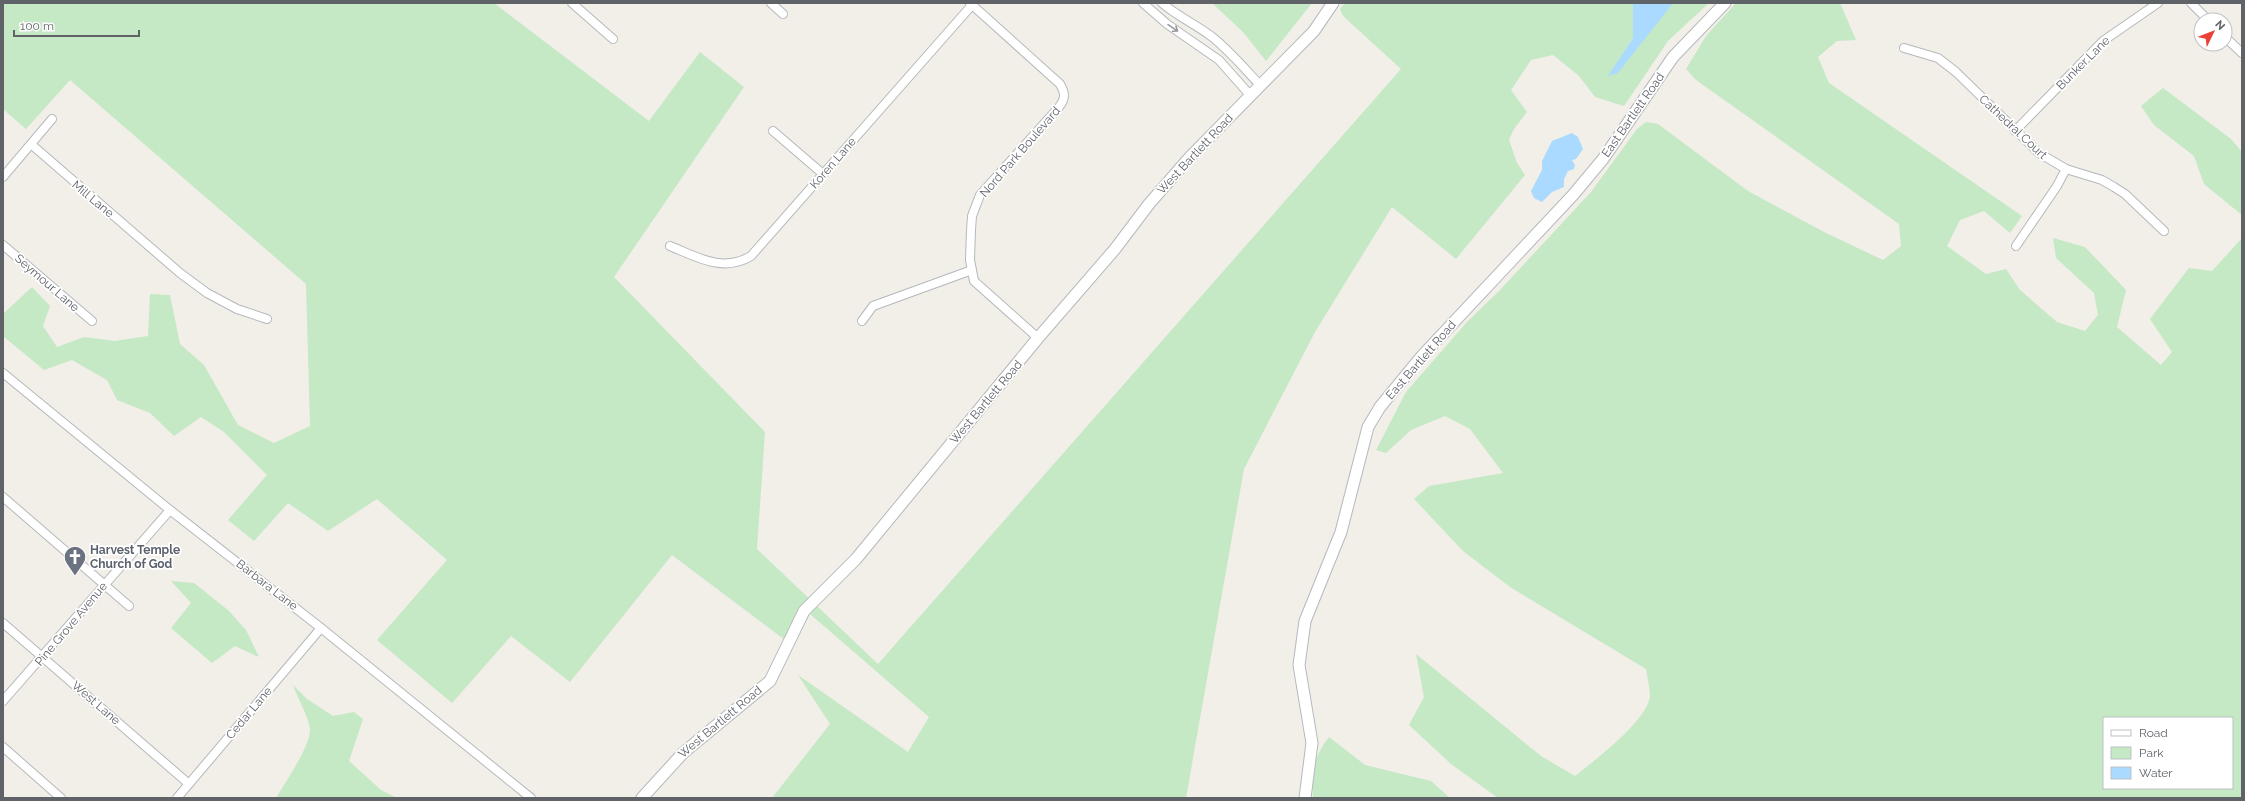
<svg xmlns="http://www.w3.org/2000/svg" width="2245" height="801" font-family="Raleway,sans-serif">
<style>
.green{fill:#c5e8c5;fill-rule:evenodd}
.water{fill:#aadaff}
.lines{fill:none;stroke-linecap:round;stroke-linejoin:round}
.minor-casing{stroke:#b5b8bc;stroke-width:10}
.tertiary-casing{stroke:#b5b8bc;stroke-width:13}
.minor{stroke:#fff;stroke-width:8}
.tertiary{stroke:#fff;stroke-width:11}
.oneway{stroke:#979a9d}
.labels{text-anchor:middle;stroke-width:3.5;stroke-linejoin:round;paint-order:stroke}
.street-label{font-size:12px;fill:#5f6368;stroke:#fff}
.worship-label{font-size:12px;font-weight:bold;fill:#5b616d;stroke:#fff;text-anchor:start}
</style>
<rect width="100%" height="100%" fill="#f1efe8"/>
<g class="green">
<polygon points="3,3 494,3 649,121 700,52 744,87 614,277 765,432 757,549 878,664 1401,69 1343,16 1340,9 1345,3 1633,3 1633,38 1609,76 1636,49 1670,4 1709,3 1668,41 1624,106 1595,97 1579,76 1553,55 1531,60 1511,90 1527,112 1514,129 1509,140 1517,163 1525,175 1456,259 1392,207 1315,332 1244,469 1186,798 772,798 830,724 798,675 908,752 929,717 810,614 793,646 672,555 570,682 511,636 452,703 377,640 447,560 377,499 328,531 288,503 254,541 228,520 267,475 224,432 201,417 174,436 150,413 117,400 107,380 72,360 44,370 3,336 3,314 32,287 50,306 43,326 57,347 84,337 115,341 148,336 150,294 170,295 180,344 204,365 238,425 274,443 310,426 306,284 70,80 26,129 3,109"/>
<polygon points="1212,3 1312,3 1266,61 1243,32"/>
<path d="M1736,3H1840L1856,40L1837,41L1818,57L1829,83L2022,216L2010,233L1984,211L1960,220L1947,246L1986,274L2006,269L2020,290L2057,322L2085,331L2098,315L2094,293L2056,258L2053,238L2085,247L2126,290L2117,327L2161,365L2172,352L2150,319L2189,268L2212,271L2242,238V798H1498L1451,764L1409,725L1424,697L1416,654L1541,756L1575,776C1594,761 1648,720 1650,696C1650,688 1647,677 1646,669L1510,587L1463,551L1414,499L1429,486L1503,473L1470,429L1445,416L1411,430L1386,453L1376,450L1406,392L1467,322L1499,291L1591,192L1637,129L1646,122L1658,124L1748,191L1826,233L1883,260L1901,246L1899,224L1696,80L1686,69L1706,36ZM2104,718H2232V788H2104Z"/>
<polygon points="2163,88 2231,139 2242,152 2242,215 2204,184 2194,156 2154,125 2141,106"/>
<polygon points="171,581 194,583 228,610 246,630 259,657 235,646 212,663 171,628 191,603"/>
<path d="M293,685L307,699L333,716L354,712L363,719L349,761L381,790L397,798H276C285,783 311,745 310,729C309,717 297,697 293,685Z"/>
<path d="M1329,737L1365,765L1431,781L1450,798H1313C1312,772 1313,758 1329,737Z"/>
</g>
<g class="water">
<polygon points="1633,3 1673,3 1618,73 1608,76 1633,38"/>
<polygon points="1572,133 1578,137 1583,149 1576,159 1572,160 1575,165 1574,169 1568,171 1564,179 1564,187 1552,192 1542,202 1534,198 1531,191 1542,170 1542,161 1552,141"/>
</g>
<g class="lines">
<g class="minor-casing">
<g id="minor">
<polyline points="572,3 613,39"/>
<polyline points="771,3 783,14"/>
<path d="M970,3L1060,84C1065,93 1066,98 1059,107L980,195L972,216L971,230L970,260L974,281L1038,338"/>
<polyline points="1143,3 1167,24 1219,60 1250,95"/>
<path d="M1162,3C1177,16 1195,24 1211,36C1229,50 1244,68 1260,85"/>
<polyline points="2191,3 2208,20"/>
<polyline points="2225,37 2242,53"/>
<polyline points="1904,48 1938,58 1956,72 2039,153 2066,169 2102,180 2114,187 2125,194 2164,231"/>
<polyline points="773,131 823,174"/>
<polyline points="2015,131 2103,41 2158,3"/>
<polyline points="32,145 180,273 207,293 237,309 267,319"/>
<polyline points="3,177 52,119"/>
<polyline points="3,245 92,321"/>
<path d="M670,246C697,257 723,273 751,256L972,5"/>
<polyline points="2016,246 2057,186 2066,169"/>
<polyline points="862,321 873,306 972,270"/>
<polyline points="3,373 170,510 321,628 531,798"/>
<polyline points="3,497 129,606"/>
<polyline points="3,623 189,784"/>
<polyline points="3,701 170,510"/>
<polyline points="3,747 61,798"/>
<polyline points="177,798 321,628"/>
</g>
</g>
<g class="tertiary-casing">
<g id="tertiary">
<polyline points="642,798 683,753 770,681 804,611 856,559 1038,338 1115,249 1149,204 1190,157 1314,31 1333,3"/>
<polyline points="1305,798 1312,743 1299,665 1305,621 1341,532 1368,427 1380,407 1422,356 1573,195 1603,159 1673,57 1725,3"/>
</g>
</g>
<use href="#minor" class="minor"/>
<use href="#tertiary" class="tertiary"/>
</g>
<defs><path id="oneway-shaft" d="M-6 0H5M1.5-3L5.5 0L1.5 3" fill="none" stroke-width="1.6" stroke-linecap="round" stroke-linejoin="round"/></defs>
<use class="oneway" href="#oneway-shaft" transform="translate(1173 28) rotate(34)"/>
<defs>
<g id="church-pin" transform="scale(1.15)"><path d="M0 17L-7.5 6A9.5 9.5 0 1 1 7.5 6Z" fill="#6b7280" stroke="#fff"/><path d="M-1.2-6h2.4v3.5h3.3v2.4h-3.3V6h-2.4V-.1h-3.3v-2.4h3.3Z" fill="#fff"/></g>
</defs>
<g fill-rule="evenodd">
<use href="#church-pin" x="75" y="557"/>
</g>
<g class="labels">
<g class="street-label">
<text transform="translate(2083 63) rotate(-45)" y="4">Bunker Lane</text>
<text transform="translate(1633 115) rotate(-55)" y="4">East Bartlett Road</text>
<text transform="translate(2013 127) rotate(43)" y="4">Cathedral Court</text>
<text transform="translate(1020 152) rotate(-49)" y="4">Nord Park Boulevard</text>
<text transform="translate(1195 154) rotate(-47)" y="4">West Bartlett Road</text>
<text transform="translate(833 163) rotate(-49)" y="4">Koren Lane</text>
<text transform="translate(93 199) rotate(40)" y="4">Mill Lane</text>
<text transform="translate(47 283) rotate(41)" y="4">Seymour Lane</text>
<text transform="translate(1421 360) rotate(-49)" y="4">East Bartlett Road</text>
<text transform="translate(986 402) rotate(-50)" y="4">West Bartlett Road</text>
<text transform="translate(267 585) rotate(38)" y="4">Barbara Lane</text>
<text transform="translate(71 624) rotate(-50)" y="4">Pine Grove Avenue</text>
<text transform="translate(96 703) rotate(41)" y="4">West Lane</text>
<text transform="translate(249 713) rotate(-50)" y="4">Cedar Lane</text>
<text transform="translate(720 722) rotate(-40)" y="4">West Bartlett Road</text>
</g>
<g class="worship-label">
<text x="90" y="554">Harvest Temple<tspan x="90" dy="14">Church of God</tspan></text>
</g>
</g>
<rect width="2245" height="801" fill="none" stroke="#5f6368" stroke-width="8"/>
<rect x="2103" y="717" width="130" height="72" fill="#ffffff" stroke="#bfc1c3"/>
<rect x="2111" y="730" width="20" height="6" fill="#ffffff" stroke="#bfc1c3"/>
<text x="2139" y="737" font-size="12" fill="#5f6368">Road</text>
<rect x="2111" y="747" width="20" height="12" fill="#c5e8c5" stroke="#bfc1c3"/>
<text x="2139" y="757" font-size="12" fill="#5f6368">Park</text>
<rect x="2111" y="767" width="20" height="12" fill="#aadaff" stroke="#bfc1c3"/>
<text x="2139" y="777" font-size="12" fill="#5f6368">Water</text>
<g transform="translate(2213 32) rotate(47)"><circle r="19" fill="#ffffff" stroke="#bfc1c3"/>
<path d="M0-3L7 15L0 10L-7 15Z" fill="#ea4335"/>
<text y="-6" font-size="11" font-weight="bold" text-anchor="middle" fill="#5f6368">N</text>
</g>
<path d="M14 30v6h125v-6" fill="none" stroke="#5f6368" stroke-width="2"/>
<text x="20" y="30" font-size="12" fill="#5f6368" stroke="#ffffff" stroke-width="3" paint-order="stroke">100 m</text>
</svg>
